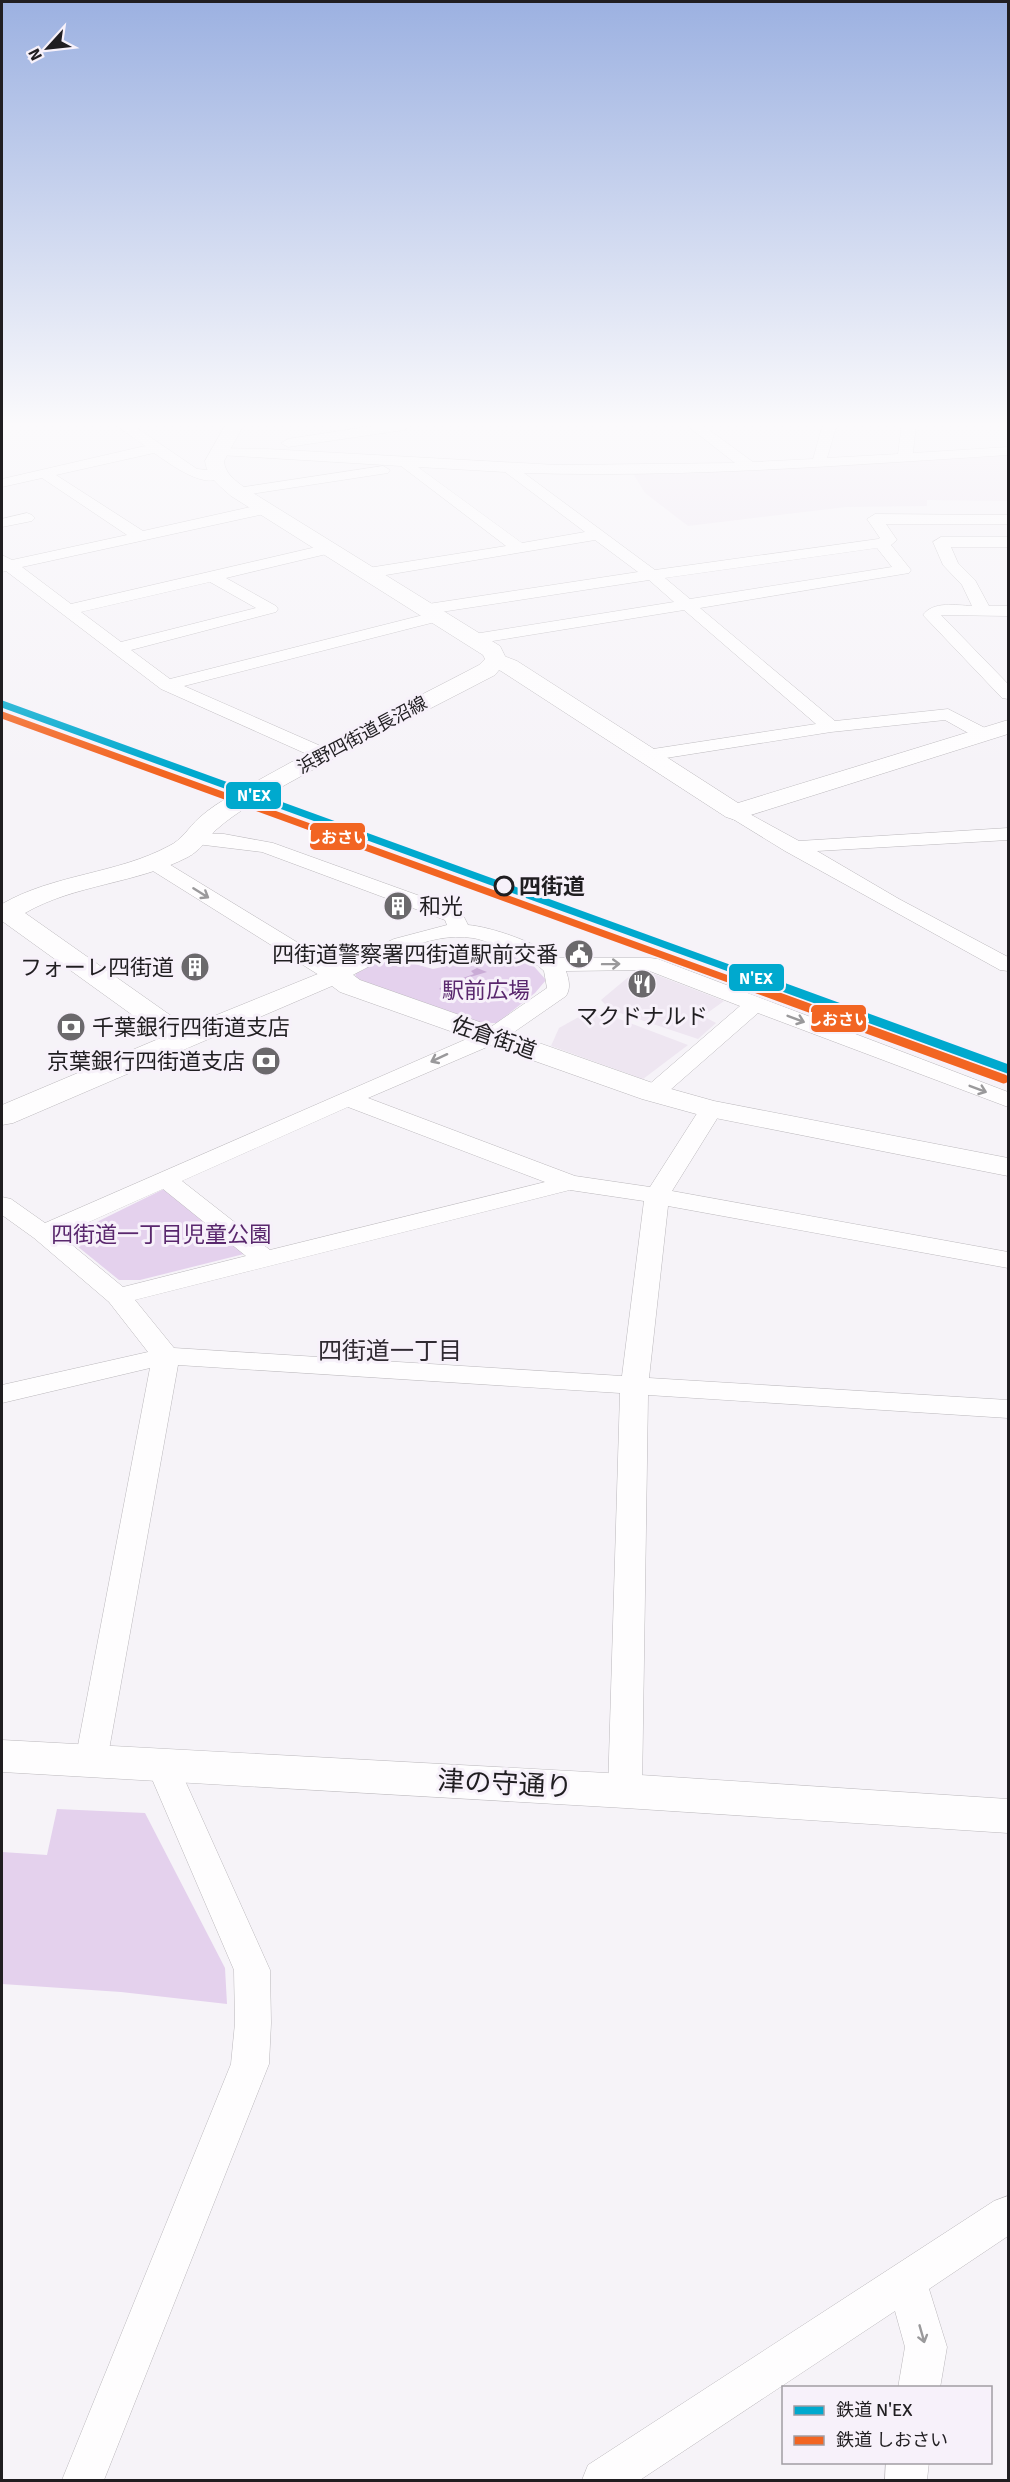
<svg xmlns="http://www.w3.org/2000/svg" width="1010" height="2482" font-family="Signika,'Noto Sans JP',sans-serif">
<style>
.built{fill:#eee6f1}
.green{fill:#e4d1ed}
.water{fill:#caacd6}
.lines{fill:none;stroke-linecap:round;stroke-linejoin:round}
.street-casing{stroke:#bbb8bc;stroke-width:1}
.secondary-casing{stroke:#bbb8bc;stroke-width:1}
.primary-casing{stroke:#bbb8bc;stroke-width:1}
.street{fill:#fefdfe;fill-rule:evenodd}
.secondary{fill:#fefdfe;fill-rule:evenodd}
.primary{fill:#fefdfe;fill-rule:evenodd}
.rail-1-far1-casing{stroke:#f7f1fa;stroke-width:10}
.rail-1-casing{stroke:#f7f1fa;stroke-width:14}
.rail-2-far1-casing{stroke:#f7f1fa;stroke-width:10}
.rail-2-casing{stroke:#f7f1fa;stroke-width:14}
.rail-1-far1{stroke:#00a9ce;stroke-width:7}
.rail-1{stroke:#00a9ce;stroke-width:9}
.rail-2-far1{stroke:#f26522;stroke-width:7}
.rail-2{stroke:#f26522;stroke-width:9}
.oneway{stroke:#9a999b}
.stop-dot{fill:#f7f1fa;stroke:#201e21;stroke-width:3}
.labels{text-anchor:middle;stroke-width:6;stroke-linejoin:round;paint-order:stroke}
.far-street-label{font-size:18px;fill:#201e21;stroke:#f7f1fa}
.stop-label{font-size:22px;font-weight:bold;fill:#201e21;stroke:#f7f1fa;text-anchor:start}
.poi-label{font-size:22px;fill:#201e21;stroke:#f7f1fa;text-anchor:end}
.park-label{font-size:22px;fill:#59276d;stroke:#f7f1fa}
.street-label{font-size:22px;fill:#201e21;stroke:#f7f1fa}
.neighbourhood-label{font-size:24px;fill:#302b32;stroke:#f7f1fa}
.near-street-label{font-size:27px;fill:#201e21;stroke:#f7f1fa}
.line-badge{stroke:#f7f1fa;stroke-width:2}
.badge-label{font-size:16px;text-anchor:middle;font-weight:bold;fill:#fff}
</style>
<rect width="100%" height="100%" fill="#f6f3f8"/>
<g class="built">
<polygon points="1008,453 1008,501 927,500 927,506 846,507 688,526 645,493 632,472 756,468"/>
<polygon points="632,974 654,974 724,1001 703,1016 716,1023 698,1039 611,1010 601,1000"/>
<polygon points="593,1009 688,1045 643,1079 551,1046 559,1028"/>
</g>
<g class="green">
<polygon points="505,953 531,963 546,980 535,993 497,1023 474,1023 355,979 356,971 389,957 433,969"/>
<polygon points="168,1187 256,1251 140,1280 119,1280 66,1237"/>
<polygon points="57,1809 145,1813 225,1968 227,2004 121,1992 2,1984 2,1852 47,1855"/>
</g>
<path class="water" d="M477,968L487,972L467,978L468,980L464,983L469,987C457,996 453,994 439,989L450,980L460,982L464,980L463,978L474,974L471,971Z"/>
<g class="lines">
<g class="street-casing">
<g id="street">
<path d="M114,424H131L197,469L218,471L225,475C207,493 169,463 154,453L56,475L143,531L264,504L272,509L264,514L22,567L71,604L329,544L337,549L335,552L226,578L276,606L278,609L276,612L131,650L170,679L427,614L420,609L428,604L638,572L595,540L368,578L362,576L360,573L368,568L506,546L401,466L219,455L212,451L214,448L267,449L557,465L735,463L685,424H701L753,462L813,459L823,424H837L827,458L898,454L902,424H916L913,453L1008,447V455C847,465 686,478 524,473L655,570L878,539L880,538L867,519L875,514L1008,515V524H886L897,540L891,545L911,570L909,573L700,608L835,721L948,709L991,731L994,735L991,739H979L945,720L831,732L647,761L640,759L638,755L640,751L816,724L684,610L474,644L466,639L474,634L674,602L649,580L441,612L445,616L443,620L184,686L332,751L334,755L332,759H318L161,689L6,571L2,572V555L12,560L127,535L42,478L2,487V479L145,446ZM418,467L505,472L585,532L522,543ZM877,548L892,567L690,599L665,578ZM210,582L256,608L121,642L81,612Z"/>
<polygon points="386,424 411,426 404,430 288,447 281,443 288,439"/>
<polygon points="383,466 390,470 388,473 238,496 231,492 238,488"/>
<polygon points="27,513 32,515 35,518 32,521 2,527 2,519"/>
<path d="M941,537H1008V547H951L958,563L975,580L989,606H1008V616L941,615L1008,684V699L1002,698L923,615C933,601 956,605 972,606L962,585L943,565L933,542Z"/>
<polygon points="735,806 799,841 1008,828 1008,840 817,851 899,899 1008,957 1008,971 1000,970 785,851 728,816 725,812 728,808"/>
<path d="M195,833L224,834L273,843L456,909L464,917L468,925C492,927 537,943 556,958H650L658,959L1008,1092V1107L758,1013L661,1098L653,1100L645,1098L641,1093L645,1088L740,1006L647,970L566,971C569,980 571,988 566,996L501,1041L368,1098L575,1176L650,1187L703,1104L711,1102L719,1104L723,1109L672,1191L1008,1252V1268L668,1206L649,1378L1008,1400V1418L648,1395L642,1791L637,1800L625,1804L613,1800L608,1791L620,1393L178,1365L107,1761L103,1770L91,1774L79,1770L75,1761L150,1368L2,1403V1385L148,1352L109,1302L34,1238L2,1215V1197L11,1199L45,1223L485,1031L547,988L544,971C534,961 521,956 508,951C497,946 485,940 473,938C426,931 383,960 343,980L335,982L327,980L145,866L142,862L145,858H159L336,966L394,939L447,925L445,920L262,852L188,843L185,839L188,835ZM348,1107L545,1182L270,1250L182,1181ZM163,1189L246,1256L123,1287L60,1235ZM570,1190L644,1201L622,1376L174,1348L135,1300Z"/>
<polygon points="162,1752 174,1756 178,1765 270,1970 271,2023 269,2064 104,2480 62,2480 231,2064 235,2023 234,1970 146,1765 150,1756"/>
<polygon points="1008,2196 1008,2236 929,2289 947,2347 940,2388 898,2388 905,2347 895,2311 640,2480 582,2480 588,2465 994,2201"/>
<polygon points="886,2462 929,2462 927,2480 885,2480"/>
</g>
</g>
<g class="secondary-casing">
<g id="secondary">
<polygon points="496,653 517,661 738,803 1008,720 1008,734 735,820 726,817 501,671 488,665 485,660 488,655"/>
<polygon points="2,1740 625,1774 1008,1799 1008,1833 625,1808 2,1772"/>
</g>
</g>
<g class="primary-casing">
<path id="primary" d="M226,424H244L224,461C225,474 235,480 245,488L500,646L507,660L495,675C413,718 330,758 250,805C239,812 227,820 217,829C207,838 200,851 188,857C136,884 75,884 25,913L187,1027L335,967L345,969L360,980L664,1087L714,1101L1008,1158V1176L700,1115L642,1099L340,992L332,986L13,1123L2,1125V1105L163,1037L2,921V904C54,874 117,874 169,846C182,840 189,827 199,818C209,809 221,801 233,795C313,748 397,708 479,665L485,659L483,655L231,496C220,486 207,477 205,461Z"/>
</g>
<use href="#street" class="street"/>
<use href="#secondary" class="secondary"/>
<use href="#primary" class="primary"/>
<g class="rail-1-far1-casing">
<polyline id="rail-1-far1" points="2,704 773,984"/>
</g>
<g class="rail-1-casing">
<polyline id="rail-1" points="769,982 1008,1069"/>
</g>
<g class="rail-2-far1-casing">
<polyline id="rail-2-far1" points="2,715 742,984"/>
</g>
<g class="rail-2-casing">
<polyline id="rail-2" points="738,982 1004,1079"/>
</g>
<use href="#rail-1-far1" class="rail-1-far1"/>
<use href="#rail-1" class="rail-1"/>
<use href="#rail-2-far1" class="rail-2-far1"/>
<use href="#rail-2" class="rail-2"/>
</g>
<defs><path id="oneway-shaft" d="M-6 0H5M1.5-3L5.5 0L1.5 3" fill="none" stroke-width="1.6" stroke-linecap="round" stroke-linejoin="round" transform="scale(1.5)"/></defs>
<g class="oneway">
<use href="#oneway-shaft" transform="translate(201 893) rotate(32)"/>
<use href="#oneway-shaft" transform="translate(611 964) rotate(-1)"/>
<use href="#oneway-shaft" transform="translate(796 1019) rotate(21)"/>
<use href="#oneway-shaft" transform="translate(439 1058) rotate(155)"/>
<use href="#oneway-shaft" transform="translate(978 1089) rotate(21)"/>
<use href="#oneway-shaft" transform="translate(922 2334) rotate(74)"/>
</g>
<linearGradient id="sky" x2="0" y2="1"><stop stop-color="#9cb1e1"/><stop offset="0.55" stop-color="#fbfafc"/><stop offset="1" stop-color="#fbfafc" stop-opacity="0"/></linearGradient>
<rect width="1010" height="772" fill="url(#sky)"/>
<defs>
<g id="building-disc" transform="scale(1.5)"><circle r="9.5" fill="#6b696c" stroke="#f7f1fa"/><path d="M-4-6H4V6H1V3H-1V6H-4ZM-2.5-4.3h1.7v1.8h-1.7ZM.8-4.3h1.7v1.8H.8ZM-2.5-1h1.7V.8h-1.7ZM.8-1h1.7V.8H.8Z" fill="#fff"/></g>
<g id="civic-disc" transform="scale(1.5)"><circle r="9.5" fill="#6b696c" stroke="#f7f1fa"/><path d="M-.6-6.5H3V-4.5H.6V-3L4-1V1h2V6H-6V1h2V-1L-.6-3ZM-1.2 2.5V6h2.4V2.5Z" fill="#fff"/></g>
<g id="restaurant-disc" transform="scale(1.5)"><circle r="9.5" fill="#6b696c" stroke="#f7f1fa"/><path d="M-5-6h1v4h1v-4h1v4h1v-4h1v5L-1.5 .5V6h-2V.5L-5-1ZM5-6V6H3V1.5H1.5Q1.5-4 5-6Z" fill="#fff"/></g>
<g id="bank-disc" transform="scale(1.5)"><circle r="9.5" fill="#6b696c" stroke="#f7f1fa"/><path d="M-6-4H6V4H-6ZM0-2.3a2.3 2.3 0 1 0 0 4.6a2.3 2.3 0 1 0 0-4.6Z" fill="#fff"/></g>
</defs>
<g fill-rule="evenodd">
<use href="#building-disc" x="398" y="906"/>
<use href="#civic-disc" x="579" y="954"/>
<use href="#building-disc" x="195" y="967"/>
<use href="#restaurant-disc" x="642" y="984"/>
<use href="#bank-disc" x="71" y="1027"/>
<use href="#bank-disc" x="266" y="1061"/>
</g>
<circle class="stop-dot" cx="504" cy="886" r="9"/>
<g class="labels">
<g class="far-street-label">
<text transform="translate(362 735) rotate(-28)" y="6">浜野四街道長沼線</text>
</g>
<g class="stop-label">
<text x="519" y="894">四街道</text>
</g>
<g class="poi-label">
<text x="419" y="914" text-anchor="start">和光</text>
<text x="558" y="962">四街道警察署四街道駅前交番</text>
<text x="174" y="975">フォーレ四街道</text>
<text x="642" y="1024" text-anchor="middle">マクドナルド</text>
<text x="92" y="1035" text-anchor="start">千葉銀行四街道支店</text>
<text x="245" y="1069">京葉銀行四街道支店</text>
</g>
<g class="park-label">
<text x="486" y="998">駅前広場</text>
<text x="161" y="1242">四街道一丁目児童公園</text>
</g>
<g class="street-label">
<text transform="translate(494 1037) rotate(19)" y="8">佐倉街道</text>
</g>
<g class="neighbourhood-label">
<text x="390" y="1359">四街道一丁目</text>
</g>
<g class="near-street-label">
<text transform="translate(505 1784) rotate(3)" y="9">津の守通り</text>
</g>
</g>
<g class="line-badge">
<rect x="225" y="781" width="57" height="29" rx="6" fill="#00a9ce"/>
<rect x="309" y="822" width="57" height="29" rx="6" fill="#f26522"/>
<rect x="728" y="963" width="57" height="29" rx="6" fill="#00a9ce"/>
<rect x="810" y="1004" width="57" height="29" rx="6" fill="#f26522"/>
</g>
<g class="badge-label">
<text x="254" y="801">N'EX</text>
<text x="337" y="843">しおさい</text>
<text x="756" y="984">N'EX</text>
<text x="838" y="1025">しおさい</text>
</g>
<rect width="1010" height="2482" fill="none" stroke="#201e21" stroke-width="6"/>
<rect x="782" y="2386" width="210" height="78" fill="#f7f1fa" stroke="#a19da3" stroke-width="1.5"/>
<rect x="794" y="2406" width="30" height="9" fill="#00a9ce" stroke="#a19da3" stroke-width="1.5"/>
<text x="836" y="2416" font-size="18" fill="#201e21">鉄道 N'EX</text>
<rect x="794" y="2436" width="30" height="9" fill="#f26522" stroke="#a19da3" stroke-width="1.5"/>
<text x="836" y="2446" font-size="18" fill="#201e21">鉄道 しおさい</text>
<g transform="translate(48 48) rotate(243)" stroke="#f7f1fa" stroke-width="4.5" paint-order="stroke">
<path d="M0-4.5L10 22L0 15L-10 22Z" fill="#201e21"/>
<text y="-9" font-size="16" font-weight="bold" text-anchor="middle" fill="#201e21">N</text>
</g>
</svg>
